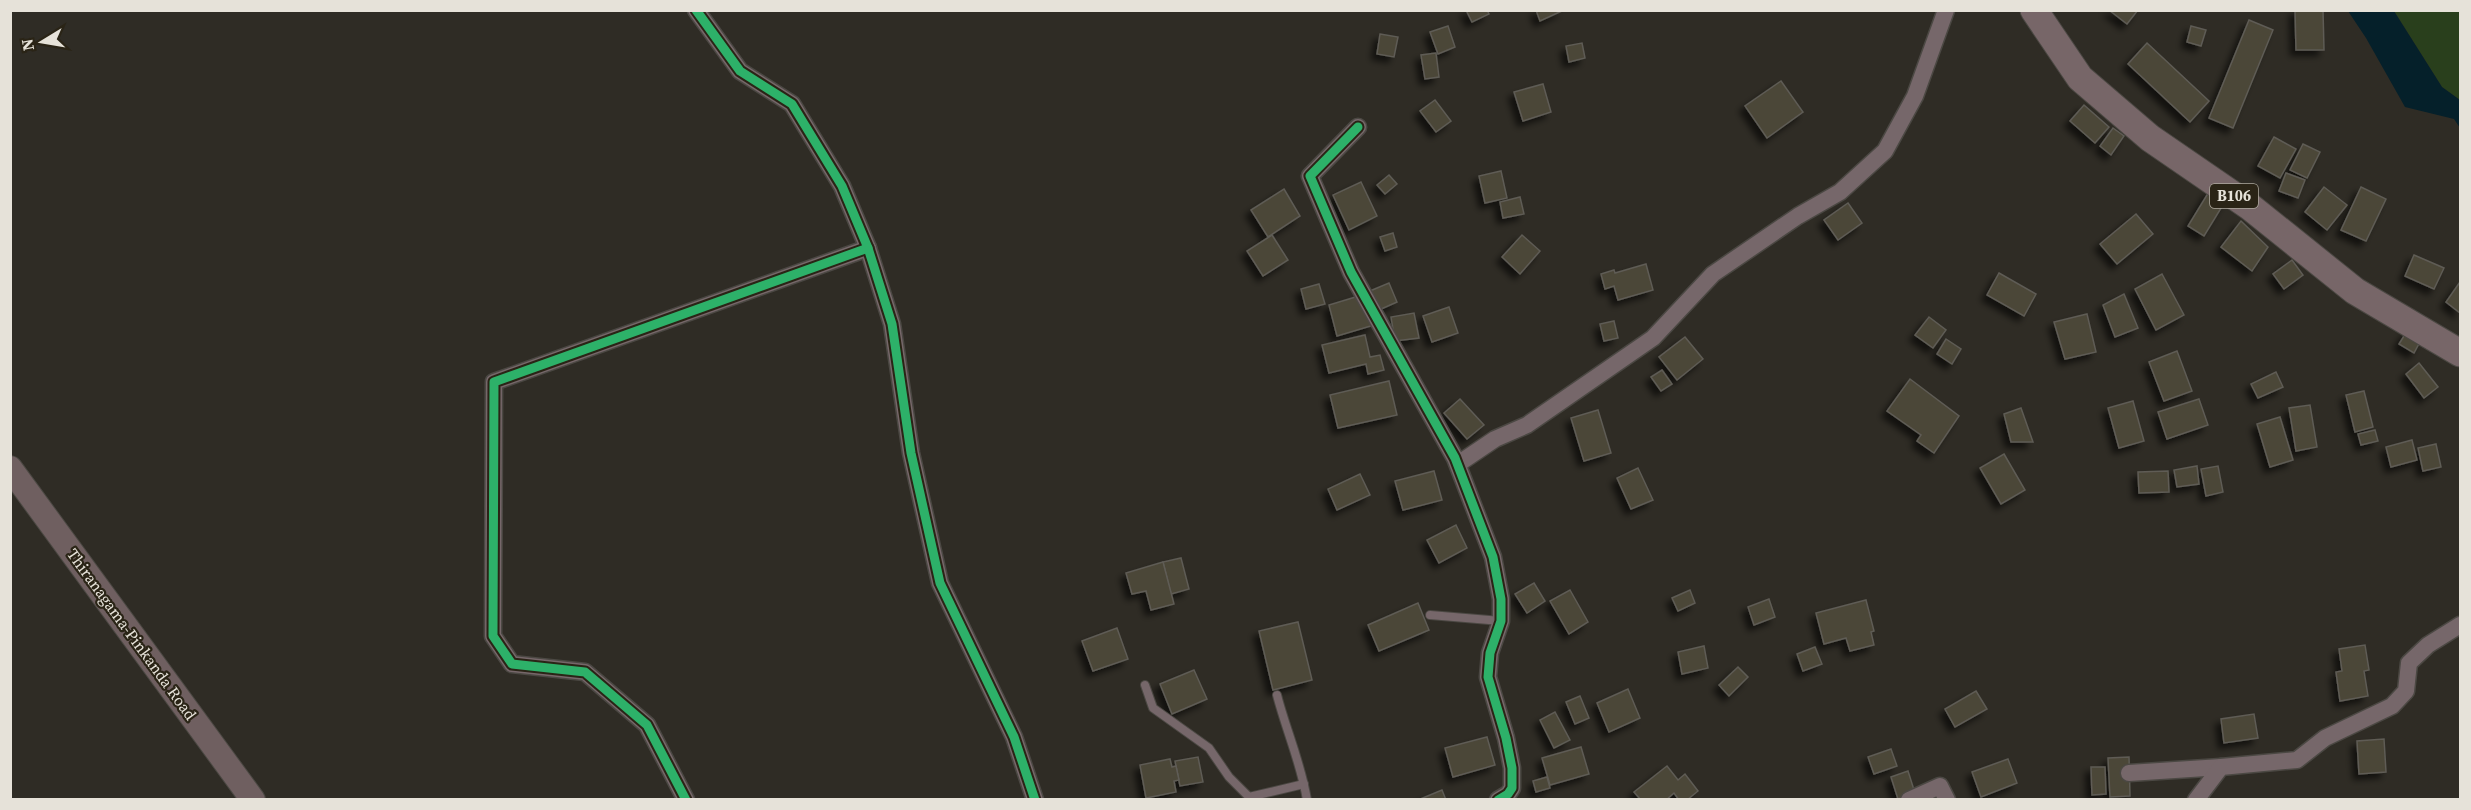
<svg xmlns="http://www.w3.org/2000/svg" width="2471" height="810" font-family="'Source Serif 4',serif">
<style>
.green{fill:#293f1c}
.water{fill:#05202a}
.building{fill:#4c4638;stroke:#5e5c55;stroke-width:1.5;filter:url(#shadow)}
.lines{fill:none;stroke-linecap:round;stroke-linejoin:round}
.lane-casing{stroke:#4b4843;stroke-width:10}
.street-casing{stroke:#4b4843;stroke-width:19}
.secondary-casing{stroke:#4b4843;stroke-width:26}
.primary-casing{stroke:#4b4843;stroke-width:29}
.lane{stroke:#76676a;stroke-width:8}
.street{stroke:#76676a;stroke-width:16}
.secondary{stroke:#6f5f60;stroke-width:24}
.primary{stroke:#776668;stroke-width:27}
.cycleway-casing{stroke:#2a2416;stroke-width:13}
.cycleway{stroke:#2db169;stroke-width:9}
.labels{text-anchor:middle;stroke-width:4.5;stroke-linejoin:round;paint-order:stroke}
.shield{fill:#2a2416;stroke:#aea99e;stroke-width:1.5}
.shield-label{font-size:15px;font-weight:bold;fill:#e6e2d9}
.street-label{font-size:16px;fill:#e6e2d9;stroke:#2a2416}
</style>
<defs>
<filter id="shadow"><feDropShadow dx="-5.5" dy="5.5" stdDeviation="3" flood-color="#0009"/></filter>
</defs>
<rect width="100%" height="100%" fill="#2f2c25"/>
<polygon class="green" points="2394,11 2460,11 2460,100 2442,87"/>
<polygon class="water" points="2348,11 2394,11 2442,87 2460,100 2460,128 2454,119 2405,107 2366,38"/>
<g class="building">
<polygon points="1466,10 1487,10 1489,14 1472,22"/>
<polygon points="1536,10 1564,10 1540,21"/>
<polygon points="2109,10 2138,10 2127,24"/>
<polygon points="2295,10 2323,10 2324,50 2296,50"/>
<polygon points="2249,20 2273,30 2233,128 2209,118"/>
<polygon points="1448,26 1455,47 1438,54 1430,32"/>
<polygon points="2191,26 2206,30 2201,46 2187,42"/>
<polygon points="1380,34 1398,37 1394,57 1377,54"/>
<polygon points="1582,43 1585,58 1569,62 1566,46"/>
<polygon points="2147,43 2209,101 2190,122 2128,64"/>
<polygon points="1436,53 1439,77 1425,79 1421,55"/>
<polygon points="1781,81 1803,112 1767,138 1745,106"/>
<polygon points="1543,84 1551,112 1523,121 1514,92"/>
<polygon points="1435,100 1451,121 1436,132 1420,111"/>
<polygon points="2084,105 2109,127 2095,143 2070,121"/>
<polygon points="2113,128 2124,136 2111,155 2100,146"/>
<polygon points="2274,137 2296,149 2280,178 2258,166"/>
<polygon points="2303,144 2320,152 2307,178 2290,170"/>
<polygon points="1501,171 1507,198 1485,203 1479,176"/>
<polygon points="2286,173 2305,180 2298,198 2279,191"/>
<polygon points="1389,175 1397,184 1385,194 1377,185"/>
<polygon points="1361,182 1377,216 1349,230 1333,195"/>
<polygon points="2324,187 2347,205 2327,230 2305,212"/>
<polygon points="2361,187 2386,199 2366,241 2341,230"/>
<polygon points="1284,189 1300,216 1268,237 1251,210"/>
<polygon points="2210,190 2226,200 2204,236 2188,226"/>
<polygon points="1520,197 1524,214 1503,218 1500,202"/>
<polygon points="1848,203 1862,223 1838,240 1824,220"/>
<polygon points="2136,214 2153,234 2117,264 2100,244"/>
<polygon points="2241,221 2268,247 2252,271 2221,247"/>
<polygon points="1393,233 1397,247 1385,251 1380,237"/>
<polygon points="1272,235 1288,260 1263,276 1247,251"/>
<polygon points="1522,235 1540,251 1520,274 1502,257"/>
<polygon points="2414,255 2444,268 2434,289 2405,276"/>
<polygon points="2292,260 2303,275 2284,289 2273,274"/>
<polygon points="1646,264 1653,290 1618,300 1614,286 1605,289 1601,274 1614,270 1615,273"/>
<polygon points="1999,273 2036,294 2024,316 1987,295"/>
<polygon points="2162,274 2184,315 2156,330 2135,289"/>
<polygon points="2460,282 2460,313 2446,302"/>
<polygon points="1389,283 1397,302 1379,310 1370,291"/>
<polygon points="1319,284 1325,304 1306,309 1301,289"/>
<polygon points="2124,294 2138,328 2115,337 2103,305"/>
<polygon points="1359,296 1374,325 1337,336 1329,305"/>
<polygon points="1449,307 1458,333 1432,342 1423,316"/>
<polygon points="1414,313 1419,338 1395,341 1391,317"/>
<polygon points="2087,314 2096,352 2065,359 2054,322"/>
<polygon points="1929,317 1946,330 1933,348 1915,335"/>
<polygon points="1614,321 1618,338 1604,341 1600,324"/>
<polygon points="2407,331 2421,340 2414,353 2399,344"/>
<polygon points="1365,335 1370,357 1380,355 1384,370 1368,374 1366,364 1329,373 1322,345"/>
<polygon points="1685,337 1703,359 1677,380 1659,357"/>
<polygon points="1946,339 1961,349 1952,364 1937,354"/>
<polygon points="2177,351 2192,391 2164,401 2149,362"/>
<polygon points="2419,363 2438,387 2424,398 2406,374"/>
<polygon points="1662,370 1672,384 1661,391 1651,377"/>
<polygon points="2276,372 2283,387 2258,398 2251,384"/>
<polygon points="1910,379 1959,416 1934,453 1917,441 1921,435 1887,411"/>
<polygon points="1389,381 1397,415 1338,428 1330,395"/>
<polygon points="2364,391 2373,427 2355,432 2346,395"/>
<polygon points="1460,399 1484,425 1467,439 1444,413"/>
<polygon points="2199,399 2208,425 2167,439 2158,412"/>
<polygon points="2133,401 2144,441 2119,448 2108,408"/>
<polygon points="2310,405 2317,447 2296,451 2289,408"/>
<polygon points="2021,408 2033,442 2011,442 2004,414"/>
<polygon points="1598,410 1611,453 1584,461 1571,418"/>
<polygon points="2280,417 2293,460 2270,467 2257,424"/>
<polygon points="2375,430 2378,441 2361,445 2358,434"/>
<polygon points="2412,440 2417,460 2391,467 2386,447"/>
<polygon points="2436,444 2441,467 2423,471 2418,448"/>
<polygon points="2004,454 2025,490 2001,504 1980,468"/>
<polygon points="2197,466 2199,484 2177,487 2174,470"/>
<polygon points="2218,466 2223,492 2206,496 2201,469"/>
<polygon points="1638,468 1653,500 1631,509 1617,478"/>
<polygon points="1434,471 1442,500 1403,510 1395,481"/>
<polygon points="2168,471 2169,492 2139,493 2138,472"/>
<polygon points="1360,474 1370,495 1337,510 1328,489"/>
<polygon points="1456,525 1467,548 1439,563 1427,540"/>
<polygon points="1181,558 1189,589 1171,594 1163,562"/>
<polygon points="1163,562 1174,604 1151,610 1146,591 1132,594 1126,573"/>
<polygon points="1534,583 1545,601 1527,613 1515,594"/>
<polygon points="1570,590 1588,622 1569,634 1550,601"/>
<polygon points="1690,590 1695,603 1678,611 1672,598"/>
<polygon points="1769,599 1775,617 1754,625 1748,607"/>
<polygon points="1866,600 1874,631 1871,632 1874,645 1850,651 1846,638 1824,644 1816,613"/>
<polygon points="1418,603 1429,630 1379,651 1368,625"/>
<polygon points="1298,622 1312,680 1273,690 1259,631"/>
<polygon points="1117,628 1128,659 1093,671 1082,641"/>
<polygon points="2365,645 2369,670 2364,671 2368,696 2340,701 2336,672 2342,671 2339,649"/>
<polygon points="1704,646 1708,668 1682,674 1678,652"/>
<polygon points="1815,647 1822,664 1803,671 1797,654"/>
<polygon points="1738,667 1748,677 1729,696 1719,685"/>
<polygon points="1194,670 1207,699 1172,714 1160,684"/>
<polygon points="1628,689 1640,718 1609,732 1597,703"/>
<polygon points="1976,691 1987,709 1955,727 1945,709"/>
<polygon points="1580,696 1589,718 1575,724 1566,702"/>
<polygon points="1555,712 1570,740 1554,748 1540,720"/>
<polygon points="2254,714 2258,738 2224,743 2221,719"/>
<polygon points="1487,737 1495,765 1453,777 1445,748"/>
<polygon points="2384,739 2386,772 2359,774 2357,741"/>
<polygon points="1581,747 1589,774 1550,785 1542,758"/>
<polygon points="1891,749 1897,766 1874,774 1868,757"/>
<polygon points="1198,757 1203,782 1180,786 1175,761"/>
<polygon points="2129,757 2130,796 2110,797 2108,758"/>
<polygon points="1170,759 1172,767 1176,766 1179,780 1174,781 1176,792 1146,798 1140,765"/>
<polygon points="2008,759 2017,783 1981,797 1972,772"/>
<polygon points="1667,766 1678,780 1685,774 1698,791 1687,800 1679,800 1674,793 1666,800 1641,800 1634,792"/>
<polygon points="2091,767 2105,767 2106,794 2092,795"/>
<polygon points="1908,771 1915,793 1898,799 1891,777"/>
<polygon points="1547,777 1550,788 1536,792 1533,781"/>
<polygon points="1442,790 1446,800 1418,800"/>
</g>
<g class="lines">
<g class="lane-casing">
<g id="lane">
<polyline points="1430,615 1501,621"/>
<polyline points="1145,685 1153,708 1209,748 1229,777 1249,797 1304,784"/>
<path d="M1277,695C1286,730 1301,763 1307,800"/>
</g>
</g>
<g class="street-casing">
<g id="street">
<polyline points="696,10 740,71 792,104 842,186 868,248 892,324 911,453 940,583 1014,737 1035,800"/>
<polyline points="1358,127 1310,176 1351,272 1455,458 1493,557 1501,599 1501,621 1490,653 1488,677 1506,738 1512,768 1512,788 1508,794 1498,800"/>
<polyline points="1458,464 1495,439 1527,425 1653,338 1713,274 1798,216 1840,192 1885,151 1915,96 1946,10"/>
<polyline points="2129,773 2221,767"/>
<polyline points="686,800 647,725 585,672 512,664 493,636 494,382 868,248"/>
<polyline points="1909,800 1940,786 1947,800"/>
<polyline points="2196,800 2221,767 2297,760 2325,738 2392,706 2406,691 2409,663 2428,645 2460,625"/>
</g>
</g>
<g class="secondary-casing">
<polyline id="secondary" points="10,468 253,800"/>
</g>
<g class="primary-casing">
<polyline id="primary" points="2034,10 2080,78 2150,138 2249,206 2355,291 2460,353"/>
</g>
<use href="#lane" class="lane"/>
<use href="#street" class="street"/>
<use href="#secondary" class="secondary"/>
<use href="#primary" class="primary"/>
<g class="cycleway-casing">
<g id="cycleway">
<polyline points="696,10 740,71 792,104 842,186 868,248 892,324 911,453 940,583 1014,737 1035,800"/>
<polyline points="1358,127 1310,176 1351,272 1455,458 1493,557 1501,599 1501,621 1490,653 1488,677 1506,738 1512,768 1512,788 1508,794 1498,800"/>
<polyline points="686,800 647,725 585,672 512,664 493,636 494,382 868,248"/>
</g>
</g>
<use href="#cycleway" class="cycleway"/>
</g>
<g class="labels">
<rect class="shield" x="2210" y="184" width="48" height="24" rx="4.5"/>
<g class="shield-label">
<text x="2234" y="201">B106</text>
</g>
<g class="street-label">
<text transform="translate(132 634) rotate(54)" y="6">Thiranagama-Pinkanda Road</text>
</g>
</g>
<rect width="2471" height="810" fill="none" stroke="#e6e2d9" stroke-width="24"/>
<g transform="translate(42 42) rotate(259)" stroke="#2a2416" stroke-width="4.5" paint-order="stroke">
<path d="M0-4.5L10 22L0 15L-10 22Z" fill="#e6e2d9"/>
<text y="-9" font-size="16" font-weight="bold" text-anchor="middle" fill="#e6e2d9">N</text>
</g>
</svg>
